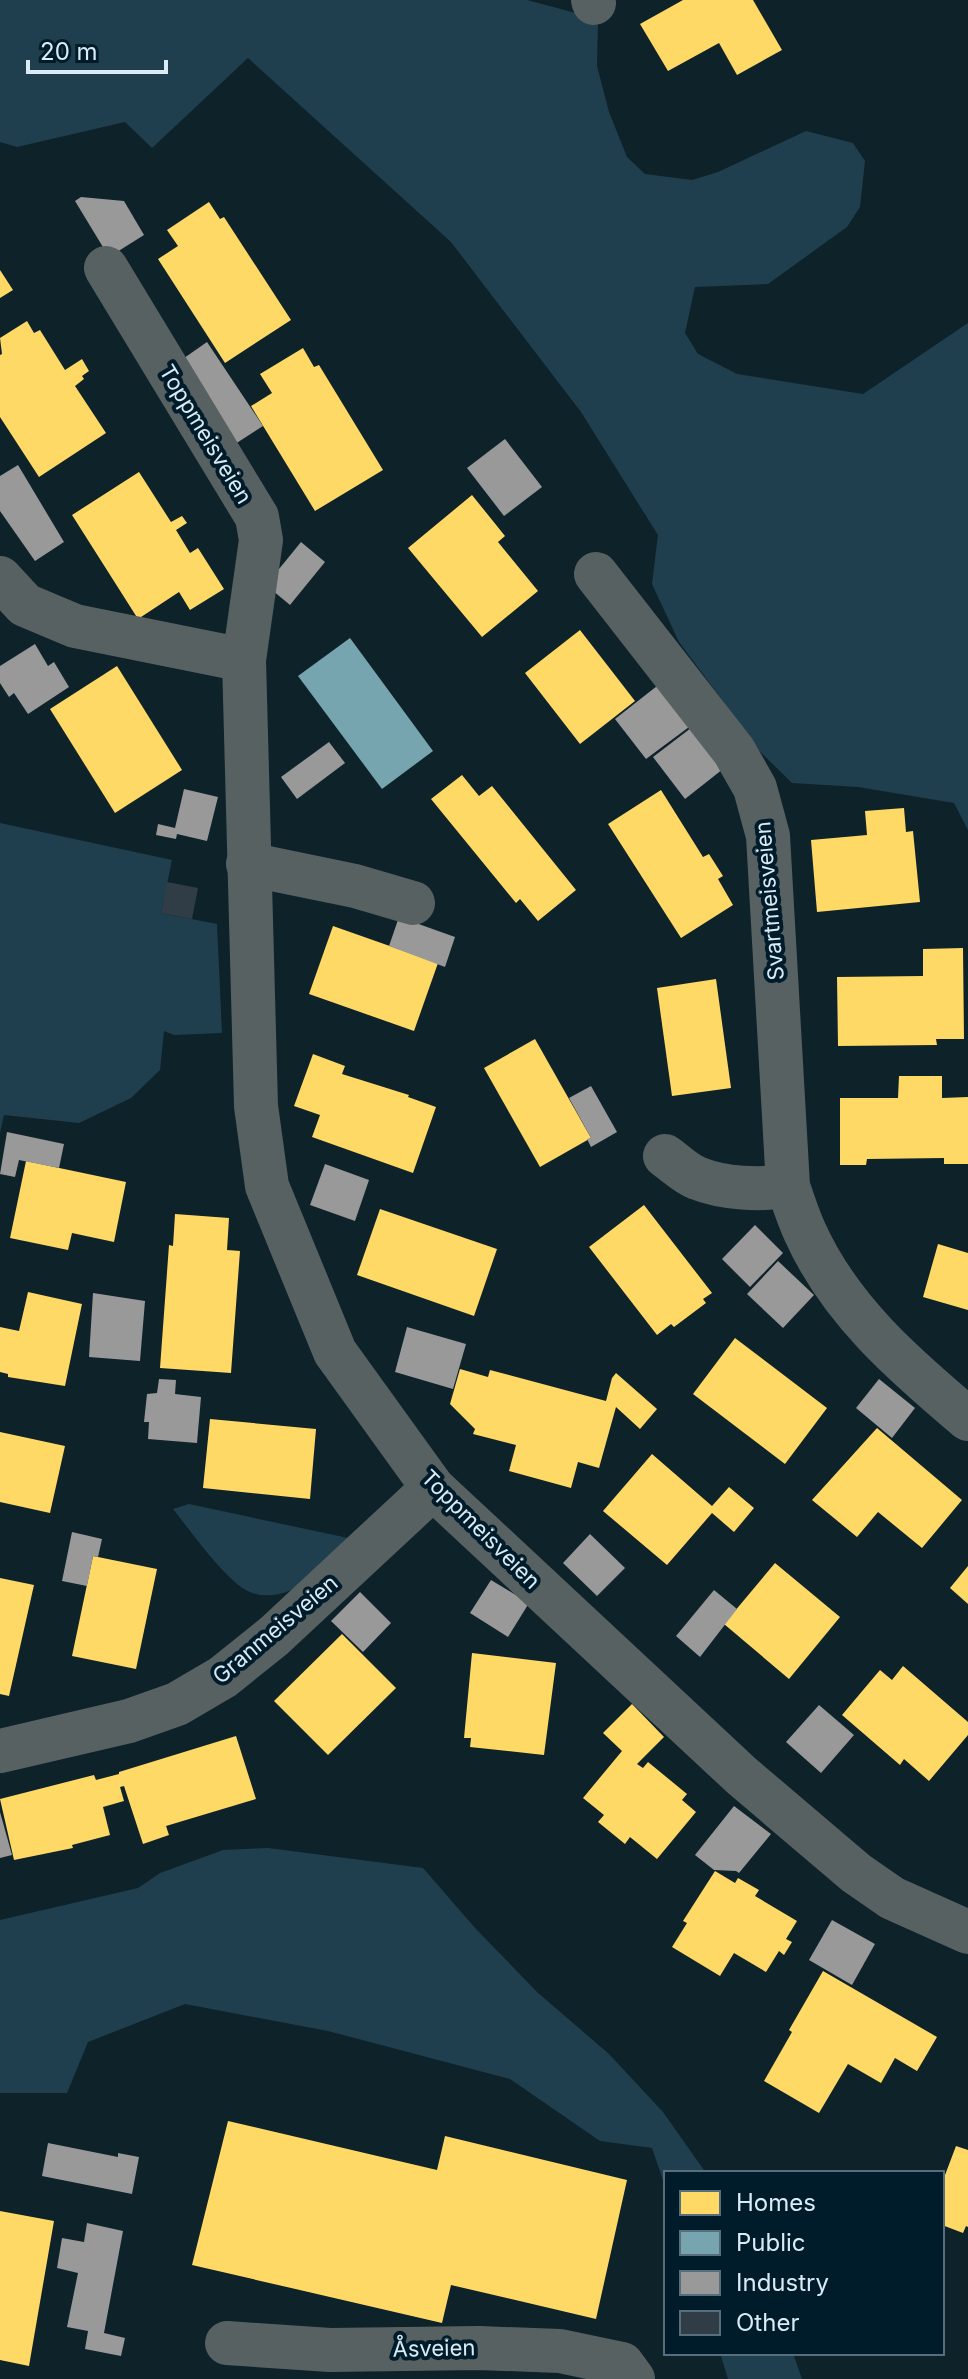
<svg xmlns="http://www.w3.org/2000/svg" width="968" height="2379" font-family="Inter,sans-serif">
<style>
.green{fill:#1f3f4e}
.homes{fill:#ffd966}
.public{fill:#76a5af}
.industry{fill:#999}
.building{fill:#313d46}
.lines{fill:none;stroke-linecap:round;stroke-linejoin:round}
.minor{stroke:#586162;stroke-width:44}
.labels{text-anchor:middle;stroke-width:8;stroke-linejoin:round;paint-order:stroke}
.street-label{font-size:22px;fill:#d9ebf5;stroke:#001c2b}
</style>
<rect width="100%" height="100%" fill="#0e222a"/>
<g class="green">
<polygon points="0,0 527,0 598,19 597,66 609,112 627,157 645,174 692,180 718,172 806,131 853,143 865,161 860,207 847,227 768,284 695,287 685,333 698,354 737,374 863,394 968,323 968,830 954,803 858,787 792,783 741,733 723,701 679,642 652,584 658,535 581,412 451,242 248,58 152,148 125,122 17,147 0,142"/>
<polygon points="0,823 172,860 161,913 217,924 222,1033 174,1035 164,1031 160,1070 131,1098 79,1123 4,1115 0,1133"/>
<path d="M189,1504L348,1538C335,1552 315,1578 298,1587C284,1594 266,1599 250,1592C227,1583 190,1530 173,1509Z"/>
<polygon points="268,1848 423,1868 476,1929 537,1992 609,2054 663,2112 706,2173 666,2173 666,2189 652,2148 600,2141 510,2079 328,2031 185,2004 88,2042 67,2093 0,2093 0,1920 138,1888 160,1873 223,1850"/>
<polygon points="720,2353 793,2353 802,2379 728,2379"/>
</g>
<g class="homes">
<polygon points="683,0 753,0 782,50 737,75 719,43 668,71 640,24"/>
<polygon points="209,202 220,219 224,217 291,320 225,363 158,259 178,246 167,230"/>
<polygon points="0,270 13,290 0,298"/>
<polygon points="27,321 34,333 40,330 65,370 82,359 89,371 82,376 84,379 75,386 106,433 39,477 0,417 0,355 2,354 0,338"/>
<polygon points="303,348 314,367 319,365 383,470 315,511 251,406 272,393 260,374"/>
<polygon points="139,472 171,522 182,516 187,523 176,530 190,553 198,548 224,589 190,610 179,592 138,619 72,515"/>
<polygon points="472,495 505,536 498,542 538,591 482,637 408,548"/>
<polygon points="580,630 635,701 580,744 525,673"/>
<polygon points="117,666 182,770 115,813 50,709"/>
<polygon points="462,775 479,796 492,786 576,890 538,921 520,899 516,903 431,799"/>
<polygon points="661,790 703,857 709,854 723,876 718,879 733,905 681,938 608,824"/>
<polygon points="904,808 906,832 913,831 920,902 817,912 811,840 867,835 865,811"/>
<polygon points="333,926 438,963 414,1031 309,994"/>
<polygon points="963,948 964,1039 936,1039 937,1045 838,1046 837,977 923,976 923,949"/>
<polygon points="716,979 731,1088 672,1096 657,988"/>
<polygon points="535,1039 591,1138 540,1167 484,1068"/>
<polygon points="313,1054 345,1066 342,1074 409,1095 408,1097 436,1107 413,1173 312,1137 320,1115 294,1106"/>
<polygon points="899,1076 942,1076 942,1098 968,1097 968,1164 944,1164 944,1158 867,1159 866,1165 840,1165 840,1098 898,1098"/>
<polygon points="26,1161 126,1182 114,1242 72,1233 68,1250 10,1238"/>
<polygon points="644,1205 712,1293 703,1299 706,1303 674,1327 671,1324 657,1335 589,1247"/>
<polygon points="380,1209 497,1249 474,1316 357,1275"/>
<polygon points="175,1214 229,1218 227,1250 240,1251 231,1373 160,1368 169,1245 173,1246"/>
<polygon points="938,1244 968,1253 968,1310 923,1297"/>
<polygon points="28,1292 82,1304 65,1386 8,1377 8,1374 0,1372 0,1327 19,1331"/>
<polygon points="735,1338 827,1408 785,1464 693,1394"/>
<polygon points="460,1369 488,1377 490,1370 606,1401 612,1378 616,1373 657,1409 640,1429 616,1407 599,1468 578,1462 571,1488 509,1471 516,1445 473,1434 475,1429 450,1404"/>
<polygon points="210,1419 316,1429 310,1499 203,1488"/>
<polygon points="877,1428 962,1500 922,1548 878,1512 857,1537 812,1500"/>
<polygon points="0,1432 65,1446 50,1513 0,1502"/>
<polygon points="652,1454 712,1506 729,1487 754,1508 734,1532 712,1513 667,1565 603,1511"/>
<polygon points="93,1556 157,1569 136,1669 72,1656"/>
<polygon points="775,1563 840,1617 789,1679 724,1624"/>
<polygon points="968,1566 968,1604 950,1588"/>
<polygon points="0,1578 34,1585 9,1696 0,1694"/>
<polygon points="342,1634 396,1688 328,1755 274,1701"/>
<polygon points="472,1653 556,1663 544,1755 470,1747 471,1738 464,1738"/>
<polygon points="903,1666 968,1722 968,1735 929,1781 904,1759 900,1765 842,1715 880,1670 892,1680"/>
<polygon points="632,1704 664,1737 637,1764 643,1768 648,1762 687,1794 682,1800 696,1812 657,1859 630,1837 625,1844 598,1822 604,1815 583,1798 622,1751 603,1733"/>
<polygon points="236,1736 256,1799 166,1826 169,1835 143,1844 124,1786 120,1787 124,1801 103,1807 110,1835 72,1845 73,1848 14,1860 0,1799 94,1775 96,1780 119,1774 119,1772"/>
<polygon points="715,1871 735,1883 738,1878 759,1890 755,1896 797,1921 786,1939 792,1942 784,1955 779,1951 766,1972 734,1953 720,1976 672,1947 687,1923 683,1921"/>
<polygon points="823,1971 937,2037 917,2071 895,2058 881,2083 848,2064 819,2113 764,2081 792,2032 789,2030"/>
<polygon points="228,2121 437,2170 445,2136 627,2180 596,2319 451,2285 442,2323 192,2265"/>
<polygon points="956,2146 968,2150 968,2227 966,2226 963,2233 942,2225 942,2183"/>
<polygon points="0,2211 54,2221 29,2366 0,2360"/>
</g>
<polygon class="public" points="350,638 433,751 382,789 298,676"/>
<g class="industry">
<polygon points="81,197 124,201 144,235 109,257 75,201"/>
<polygon points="207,342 263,426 232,446 177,363"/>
<polygon points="505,439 542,487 504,516 467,468"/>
<polygon points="18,465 64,542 35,561 0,511 0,476"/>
<polygon points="301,542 325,562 290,605 266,585"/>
<polygon points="35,644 48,666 54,662 69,687 28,714 14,693 9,697 0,683 0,666"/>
<polygon points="657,686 689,727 646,759 615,719"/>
<polygon points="691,728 723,769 685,799 653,757"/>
<polygon points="329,742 345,763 297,799 281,777"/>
<polygon points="184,789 218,797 207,841 177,834 176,839 156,835 158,824 175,828"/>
<polygon points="399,917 455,937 445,967 389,946"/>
<polygon points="591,1086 617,1132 591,1147 587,1139 591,1138 569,1098"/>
<polygon points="7,1132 64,1144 59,1168 19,1160 15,1177 0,1174"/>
<polygon points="325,1164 369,1180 355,1221 310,1205"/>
<polygon points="755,1225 783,1253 750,1287 722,1259"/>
<polygon points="778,1261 814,1295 783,1328 747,1294"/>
<polygon points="93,1293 145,1301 140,1361 89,1357"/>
<polygon points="407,1327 466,1344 453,1389 395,1372"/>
<polygon points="159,1379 176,1380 175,1394 201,1397 197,1443 148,1439 149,1422 144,1422 147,1394 157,1393"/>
<polygon points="879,1379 915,1408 892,1438 856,1408"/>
<polygon points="72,1532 102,1539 98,1557 93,1556 87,1586 62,1581"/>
<polygon points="590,1534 625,1568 597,1596 563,1563"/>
<polygon points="491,1580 529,1603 508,1637 470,1613"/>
<polygon points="714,1590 737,1609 700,1657 676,1636"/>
<polygon points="360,1592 391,1623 363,1652 331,1621"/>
<polygon points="819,1705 854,1735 821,1773 786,1742"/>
<polygon points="734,1806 771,1834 739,1873 736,1871 714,1870 695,1855"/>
<polygon points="0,1812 12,1855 0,1858"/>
<polygon points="832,1920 875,1944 852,1985 809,1960"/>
<polygon points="48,2143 118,2157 118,2153 139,2157 132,2194 42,2176"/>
<polygon points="87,2223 123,2231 104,2333 125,2338 121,2356 85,2349 88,2331 67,2327 78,2273 57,2268 62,2238 84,2242"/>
</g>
<polygon class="building" points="167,882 198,888 192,919 161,913"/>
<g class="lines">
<g class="minor">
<polyline points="593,0 594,3"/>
<polyline points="106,268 257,517 261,540 244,660 256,1106 267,1186 335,1352 433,1488 742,1776 856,1873 892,1898 968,1932"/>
<path d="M596,574L734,751L755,788L768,836L788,1186C793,1201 798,1217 805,1232C840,1310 904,1365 968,1419"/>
<polyline points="0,578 25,605 75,626 244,660"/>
<polyline points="248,864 355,886 413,903"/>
<path d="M665,1156C675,1163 686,1174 697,1178C724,1189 760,1190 788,1186"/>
<polyline points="0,1751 129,1721 177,1704 223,1677 274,1636 433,1488"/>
<polyline points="227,2343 330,2350 479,2348 560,2351 622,2364 633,2379"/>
</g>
</g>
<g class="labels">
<g class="street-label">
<text transform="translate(206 434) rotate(59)" y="8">Toppmeisveien</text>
<text transform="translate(769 901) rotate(-95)" y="8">Svartmeisveien</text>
<text transform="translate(481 1529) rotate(45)" y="8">Toppmeisveien</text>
<text transform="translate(275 1629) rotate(-40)" y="8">Granmeisveien</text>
<text transform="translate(434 2348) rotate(-1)" y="8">Åsveien</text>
</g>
</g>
<rect x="664" y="2171" width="280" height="184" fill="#001c2b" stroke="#576f7c" stroke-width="2"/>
<rect x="680" y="2191" width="40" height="24" fill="#ffd966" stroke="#576f7c" stroke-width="2"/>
<text x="736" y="2211" font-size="24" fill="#d9ebf5">Homes</text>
<rect x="680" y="2231" width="40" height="24" fill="#76a5af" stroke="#576f7c" stroke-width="2"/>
<text x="736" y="2251" font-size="24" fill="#d9ebf5">Public</text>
<rect x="680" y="2271" width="40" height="24" fill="#999999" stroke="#576f7c" stroke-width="2"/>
<text x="736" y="2291" font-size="24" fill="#d9ebf5">Industry</text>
<rect x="680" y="2311" width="40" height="24" fill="#313d46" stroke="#576f7c" stroke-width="2"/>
<text x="736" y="2331" font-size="24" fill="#d9ebf5">Other</text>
<path d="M28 60v12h138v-12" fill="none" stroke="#d9ebf5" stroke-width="4"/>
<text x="40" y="60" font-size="24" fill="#d9ebf5" stroke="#001c2b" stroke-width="6" paint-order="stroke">20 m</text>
</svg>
